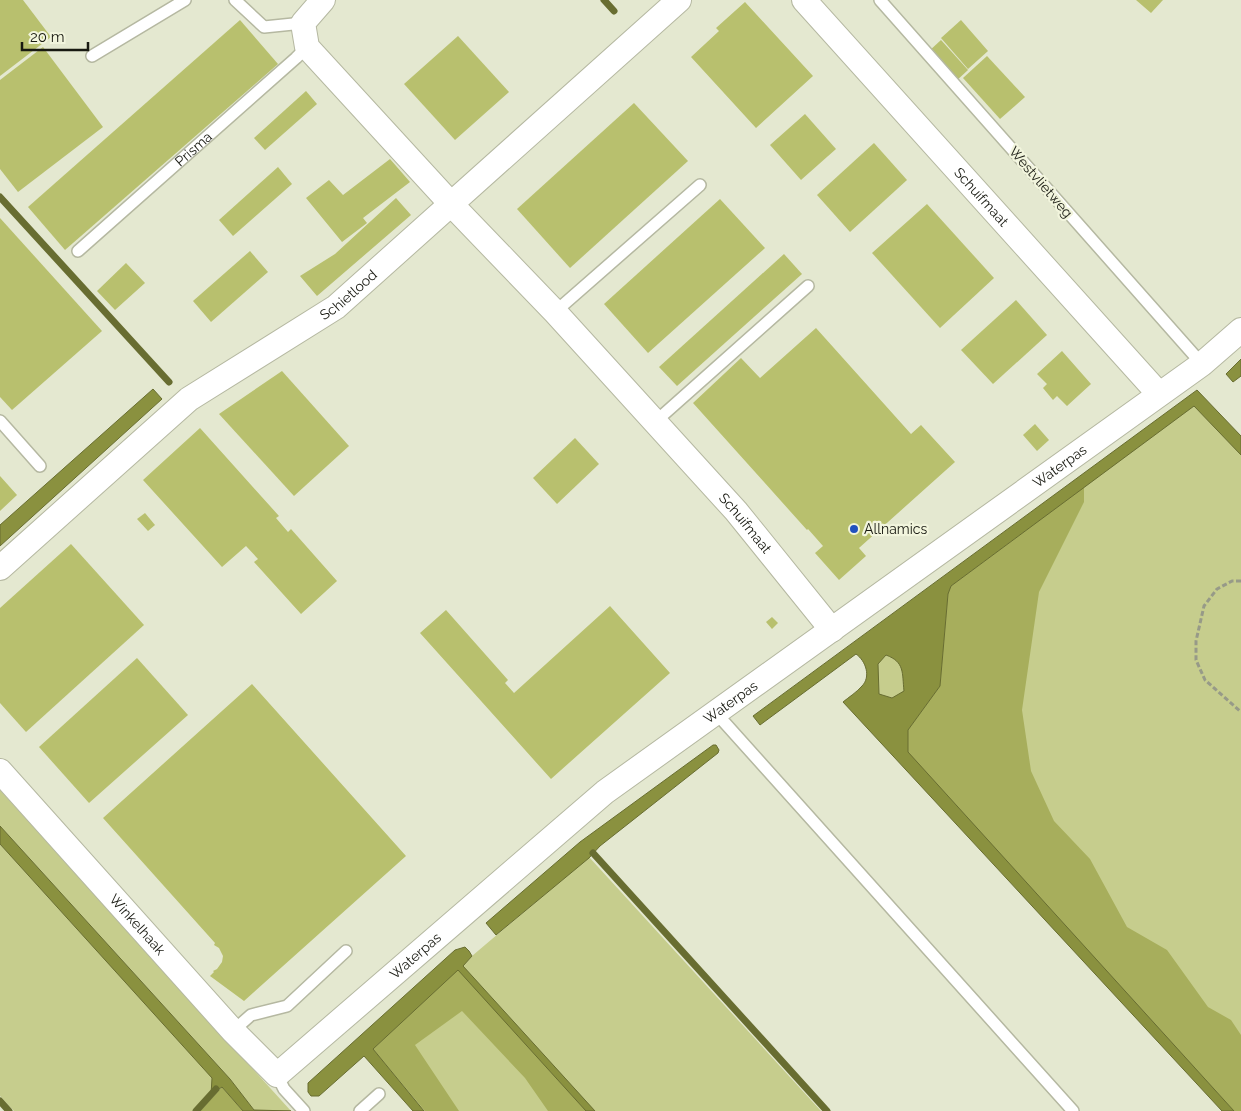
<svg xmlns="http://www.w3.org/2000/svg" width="1241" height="1111" font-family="Raleway,sans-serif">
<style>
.green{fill:#c6cd8d}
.forest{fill:#a7ae5c}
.water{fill:#8a913f;stroke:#686d31;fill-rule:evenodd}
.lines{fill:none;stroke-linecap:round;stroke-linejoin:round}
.stream{stroke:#686d31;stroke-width:7}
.building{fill:#b8c06e}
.service-casing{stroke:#b5b8a1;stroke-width:14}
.minor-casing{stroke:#b5b8a1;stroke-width:26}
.path{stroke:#979a88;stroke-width:3;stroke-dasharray:5 2.5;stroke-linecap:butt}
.service{stroke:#fff;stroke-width:11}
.minor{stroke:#fff;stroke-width:24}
.poi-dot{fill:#2151be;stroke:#f2f5dd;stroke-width:2}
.labels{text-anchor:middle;stroke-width:4.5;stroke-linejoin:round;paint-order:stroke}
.street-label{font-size:14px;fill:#181911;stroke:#f2f5dd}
.poi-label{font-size:14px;fill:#181911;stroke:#f2f5dd;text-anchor:start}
</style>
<rect width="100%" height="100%" fill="#e4e8d0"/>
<g class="green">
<polygon points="1197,396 1241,443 1241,1111 1229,1111 859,709 886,626"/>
<polygon points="0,790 291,1111 254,1110 230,1079 0,826"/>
<polygon points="0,844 213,1078 212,1090 192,1111 14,1111 0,1096"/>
<polygon points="589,857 821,1111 595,1111 592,1108 594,1111 416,1111 357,1044 463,965 472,956"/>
</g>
<g class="forest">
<polygon points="1084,487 1084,502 1039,592 1022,710 1031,771 1054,821 1090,859 1127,927 1167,950 1208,1007 1231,1020 1241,1035 1241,1111 1234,1111 908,753 908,730 940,686 948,593 951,586"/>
<polygon points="458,969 586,1111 548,1111 525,1078 462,1011 415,1045 459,1111 425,1111 373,1049"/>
<polygon points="222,1087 243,1111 200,1111"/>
</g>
<g class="water">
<polygon points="1241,359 1241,376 1233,382 1226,374"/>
<polygon points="153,389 162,399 0,546 0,525"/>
<path d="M1197,390L1241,436V455L1194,406L951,586L948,594L940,686L908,730V752L1234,1111H1222L843,702C849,697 857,692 862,686C871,677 866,661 856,654L760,725L753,716ZM886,655C905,662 902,673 904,691L892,698L879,694L878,664Z"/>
<polygon points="713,745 716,745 719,750 718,753 600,846 589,858 496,935 486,923 580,842"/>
<polygon points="0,826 230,1079 254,1110 291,1111 243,1111 222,1087 211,1095 212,1078 0,844"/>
<polygon points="465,947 469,951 472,956 463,966 595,1111 586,1111 458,970 373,1049 424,1111 413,1111 364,1056 319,1096 311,1096 308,1092 308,1083 455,950"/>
</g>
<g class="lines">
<g class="stream">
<polyline points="604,0 614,11"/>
<polyline points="0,197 169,382"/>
<polyline points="593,853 827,1111"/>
<polyline points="0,1101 9,1111"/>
<polyline points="196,1111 216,1089"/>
</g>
</g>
<g class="building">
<polygon points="0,0 23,0 51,37 0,76"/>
<polygon points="1136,0 1163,0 1151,13"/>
<polygon points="745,2 813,76 756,128 691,57 719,31 716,28"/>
<polygon points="240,20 278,64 65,250 28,207"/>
<polygon points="961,20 988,51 968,69 941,38"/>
<polygon points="458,36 509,92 455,140 404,84"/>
<polygon points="941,40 968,70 955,82 928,52"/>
<polygon points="43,47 103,127 18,192 0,169 0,80"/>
<polygon points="987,56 1025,97 1000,119 963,78"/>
<polygon points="306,91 317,104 265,150 254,138"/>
<polygon points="634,103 688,161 570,268 517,209"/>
<polygon points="805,114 836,149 801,180 770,145"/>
<polygon points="874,143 907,180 850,232 817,195"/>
<polygon points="390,159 410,182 363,218 367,223 342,242 306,198 329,180 343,195"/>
<polygon points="278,167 292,184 233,236 219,220"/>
<polygon points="396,198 411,215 317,296 300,276 335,254"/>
<polygon points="720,199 765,248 648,353 604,304"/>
<polygon points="927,204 994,278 940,328 872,253"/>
<polygon points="0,218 102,331 12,410 0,397"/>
<polygon points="250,251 268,272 211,322 193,301"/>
<polygon points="784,254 802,274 677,386 659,367"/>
<polygon points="126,263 145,283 115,310 97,291"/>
<polygon points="1016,300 1047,335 993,384 961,350"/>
<polygon points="816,328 911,434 921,425 955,462 859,548 866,556 839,580 815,553 823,546 808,529 807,530 693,403 741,358 760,378"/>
<polygon points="1062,351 1091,384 1067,406 1057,396 1053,400 1043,388 1047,384 1037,374"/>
<polygon points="282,371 349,446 294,496 219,414"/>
<polygon points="1035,424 1049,440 1037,451 1023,435"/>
<polygon points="200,428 279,516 276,518 288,532 291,529 337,581 301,614 254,562 258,559 246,546 222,567 143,480"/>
<polygon points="575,438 599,464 557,504 533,478"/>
<polygon points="0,476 17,495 0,511"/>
<polygon points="145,513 155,525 148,531 137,519"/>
<polygon points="71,544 144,625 26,732 0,703 0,608"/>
<polygon points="610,606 670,673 551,779 420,633 446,610 508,680 505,683 514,693"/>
<polygon points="772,617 778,623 772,629 766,622"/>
<polygon points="137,658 188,715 89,803 39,747"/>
<polygon points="252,684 406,856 244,1001 210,976 214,972 213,971 217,969 222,962 223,956 219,948 214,945 215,943 103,818"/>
</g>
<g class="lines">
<g class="service-casing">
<g id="service">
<polyline points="235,0 264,27 303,23"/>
<polyline points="880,0 1202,364"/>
<polyline points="92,56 185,0"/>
<path id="s1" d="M78,251L296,58L307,47"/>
<polyline points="555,312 700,185"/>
<polyline points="0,421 40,466"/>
<polyline points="655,422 808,286"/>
<polyline points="716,713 1073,1111"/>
<polyline points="233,1031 251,1015 287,1006 346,951"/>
<polyline points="277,1075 284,1089 304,1111"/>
<polyline points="360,1111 379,1094"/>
</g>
</g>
<g class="minor-casing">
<g id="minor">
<path id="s2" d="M323,0L303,23L307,47L452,205L555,312L736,511L832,630"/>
<path id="s3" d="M804,0L1159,394"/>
<path id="s4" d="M0,568L189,399L336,307L679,0"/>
<path id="s5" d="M0,771L233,1031L277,1075L605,792L1202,364L1241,330"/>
</g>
</g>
<polyline class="path" points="1241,581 1232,581 1217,589 1204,606 1196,641 1196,660 1205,680 1241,712"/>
<use href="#service" class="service"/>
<use href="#minor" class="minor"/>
</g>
<circle class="poi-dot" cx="854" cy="529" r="5"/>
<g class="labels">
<g class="street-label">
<text dy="5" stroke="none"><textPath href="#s1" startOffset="154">Prisma</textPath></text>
<text transform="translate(1041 182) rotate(49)" y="5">Westvlietweg</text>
<text dy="5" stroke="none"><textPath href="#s3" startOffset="265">Schuifmaat</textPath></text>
<text dy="5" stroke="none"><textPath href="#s4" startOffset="444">Schietlood</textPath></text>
<text dy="5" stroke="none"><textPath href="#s5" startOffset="1404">Waterpas</textPath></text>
<text dy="5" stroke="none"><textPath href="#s2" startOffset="702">Schuifmaat</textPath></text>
<text dy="5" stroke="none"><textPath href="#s5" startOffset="999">Waterpas</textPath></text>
<text dy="5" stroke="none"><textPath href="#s5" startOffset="206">Winkelhaak</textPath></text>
<text dy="5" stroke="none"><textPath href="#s5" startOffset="594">Waterpas</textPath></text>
</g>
<g class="poi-label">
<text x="864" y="534">Allnamics</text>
</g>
</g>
<path d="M22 42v8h66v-8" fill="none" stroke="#181911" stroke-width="2.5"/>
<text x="30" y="42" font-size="15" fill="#181911" stroke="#f2f5dd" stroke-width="4" paint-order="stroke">20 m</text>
</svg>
